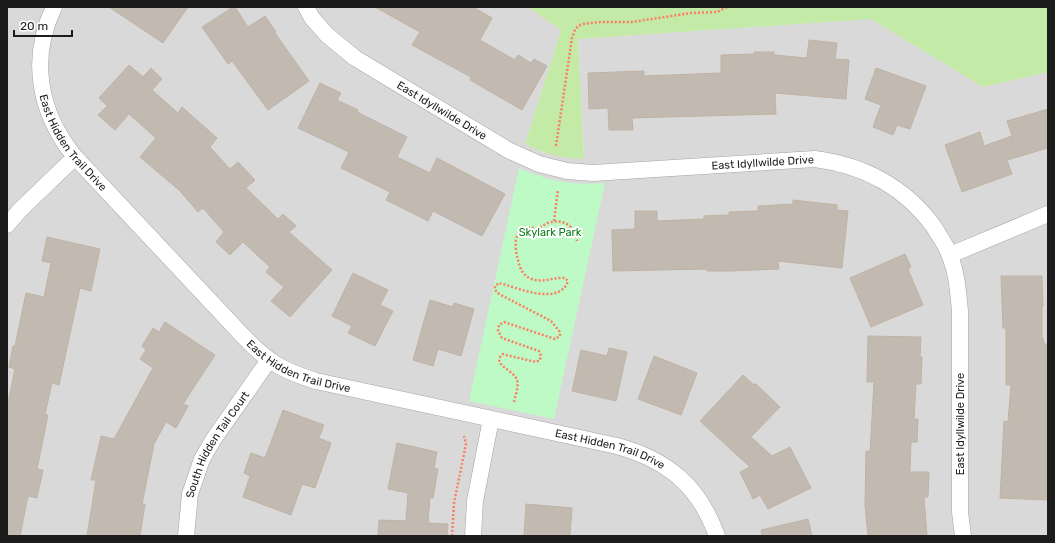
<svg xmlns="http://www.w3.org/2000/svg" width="1055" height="543" font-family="Rubik,sans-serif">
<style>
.residential{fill:#dad9d9}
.grass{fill:#c3eaa6}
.park{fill:#bdfac5}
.building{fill:#c2bab1;stroke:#c0b2a4}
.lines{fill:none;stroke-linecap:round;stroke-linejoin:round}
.street-casing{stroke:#a3a3a3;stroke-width:17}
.path{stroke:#fc7e64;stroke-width:2.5;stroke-dasharray:2 2;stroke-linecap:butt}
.street{stroke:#fff;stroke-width:16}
.labels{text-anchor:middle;stroke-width:4;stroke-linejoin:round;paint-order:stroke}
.street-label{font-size:11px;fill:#1c1c1c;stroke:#fff}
.park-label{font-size:11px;fill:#097c1a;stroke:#fff}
</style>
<rect width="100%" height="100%" fill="#eeebe2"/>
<polygon class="residential" points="7,7 528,7 561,30 525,144 541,152 573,158 584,158 578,39 871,19 983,87 1048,72 1048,536 7,536"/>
<path class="grass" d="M528,7H1048V72L983,87L871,19L578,39L584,159C562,158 544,154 525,144L561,30Z"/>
<path class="park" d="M519,168C550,181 571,186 605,183L554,419L469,401Z"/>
<g class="building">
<polygon points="109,7 188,7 163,43"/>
<polygon points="233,7 235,7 248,27 265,16 276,32 275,33 309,81 268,110 232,61 228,64 202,27"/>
<polygon points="375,7 473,7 492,18 480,40 515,60 518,55 531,63 534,59 547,66 522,110 470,80 471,77 412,45 420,32"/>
<polygon points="809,40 837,43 835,59 849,60 846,99 775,93 776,114 632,118 633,130 609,130 608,108 589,109 588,73 644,71 644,76 721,73 721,55 755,54 754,52 774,52 774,55 807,58"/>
<polygon points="129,65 143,77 151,68 162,79 152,90 178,113 182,107 217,138 210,147 230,169 238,162 255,180 246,188 278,219 283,214 296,226 289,232 332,270 290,317 271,301 284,287 266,272 270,267 243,242 230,255 216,242 224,232 203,208 198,212 180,191 140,157 156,138 129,114 115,130 98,115 107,106 99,98"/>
<polygon points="876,68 926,86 910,129 897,125 893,135 873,127 881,105 865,99"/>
<polygon points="320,83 341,93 337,100 358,110 357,112 407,137 397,157 430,173 437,158 505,194 482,236 433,211 428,221 386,200 390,192 341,168 349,152 298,128"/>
<polygon points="1048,109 1048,148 1007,160 1012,174 962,192 945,145 980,132 984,146 1012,136 1007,121"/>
<polygon points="793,200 837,205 837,210 848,211 842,268 778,261 779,269 731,271 707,271 707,269 613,271 612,230 635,229 635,211 657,211 657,221 704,219 704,216 729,215 729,212 758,211 758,206 793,204"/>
<polygon points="47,237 100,249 91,291 80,288 59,385 52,383 45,414 48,415 37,469 43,470 37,498 28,496 20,536 7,536 7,408 15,369 9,367 13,346 15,346 26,293 44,297 51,263 42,261"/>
<polygon points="905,254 911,267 908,269 923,305 871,327 850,278"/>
<polygon points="353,273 388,290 380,305 393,311 375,346 348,333 352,326 332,316"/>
<polygon points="1001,276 1042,276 1043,306 1042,306 1042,338 1043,338 1044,344 1048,344 1048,500 1000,498 1004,421 1008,422 1011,385 1006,385 1006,328 1003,328"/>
<polygon points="430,300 453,307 454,303 474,309 461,356 438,349 433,366 413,360"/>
<polygon points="165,322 215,355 183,404 188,406 176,428 166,422 154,444 142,504 145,504 140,536 87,536 96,480 91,480 101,436 114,439 153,368 140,359 146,350 142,346 153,328 159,332"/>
<polygon points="868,336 921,337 920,357 922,357 921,384 916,384 914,419 918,419 917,442 911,442 910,472 929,472 928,497 924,497 927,536 868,536 865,505 866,451 870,452 874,382 867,382"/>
<polygon points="609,348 627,352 616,401 572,391 581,350 607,356"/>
<polygon points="654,356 697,373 681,415 638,399"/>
<polygon points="743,375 754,385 756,384 780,407 751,437 772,456 790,447 811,488 768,509 760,495 753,499 740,472 750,467 700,421"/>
<polygon points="283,410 324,425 319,438 331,443 315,488 302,484 291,515 243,497 250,476 244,473 251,453 265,458"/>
<polygon points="397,443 437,452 434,468 438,469 433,498 430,497 428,523 448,524 447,536 378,536 379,520 406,521 408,493 388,489"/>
<polygon points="526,504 572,508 570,535 566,534 565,536 524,536"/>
<polygon points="808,519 812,536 762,536 761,530"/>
</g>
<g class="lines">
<g class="street-casing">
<g id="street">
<path id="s1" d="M54,7C29,59 39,113 75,157L243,336C268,362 281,370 316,381L617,446C668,460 699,486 717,536"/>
<path id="s2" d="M306,7L312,18L327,35L355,58L508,150L539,164L567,171L593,173L815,159C863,165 905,187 934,227C939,236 946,244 949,254C957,272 958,291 960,311V512L963,536"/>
<polyline points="7,225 20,210 75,157"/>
<polyline points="950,255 1048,214"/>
<path id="s3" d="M186,536L190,494L202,459L213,440L269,360"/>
<polyline points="473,536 475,501 491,419"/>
</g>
</g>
<g class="path">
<polyline points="556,146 572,38 575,30 578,26 583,24 600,22 632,22 691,13 717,12 727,7"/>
<polyline points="554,221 558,190"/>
<path d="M514,402C515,396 519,387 517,380C514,370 490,364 503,354L506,355L536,362L540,360L541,356L539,351L536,350L502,338L498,331L499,325L504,322L555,339L560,336V332L551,321L499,294L495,290V286L499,283C516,287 559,307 568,281L565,278C554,277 543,283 532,279C523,276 520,269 518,260C515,249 512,230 528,228C532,227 536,229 540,227C543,226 545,224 548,223C564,218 575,226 577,241"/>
<polyline points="452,536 454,503 466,444 464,436"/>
</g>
<use href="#street" class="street"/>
</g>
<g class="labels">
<g class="street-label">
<text dy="4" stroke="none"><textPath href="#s2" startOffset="173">East Idyllwilde Drive</textPath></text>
<text dy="4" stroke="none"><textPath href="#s1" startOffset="147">East Hidden Trail Drive</textPath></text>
<text dy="4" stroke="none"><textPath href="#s2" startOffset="509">East Idyllwilde Drive</textPath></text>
<text dy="4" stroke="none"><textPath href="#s1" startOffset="471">East Hidden Trail Drive</textPath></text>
<text transform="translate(960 424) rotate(-90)" y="4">East Idyllwilde Drive</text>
<text dy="4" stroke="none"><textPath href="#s3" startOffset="99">South Hidden Tail Court</textPath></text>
<text dy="4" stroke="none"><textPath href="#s1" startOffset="795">East Hidden Trail Drive</textPath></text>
</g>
<g class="park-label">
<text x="550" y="236">Skylark Park</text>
</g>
</g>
<rect width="1055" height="543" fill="none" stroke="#1c1c1c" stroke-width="16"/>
<path d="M14 30v6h58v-6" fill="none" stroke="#1c1c1c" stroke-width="2"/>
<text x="20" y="30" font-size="12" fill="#1c1c1c" stroke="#ffffff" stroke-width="3" paint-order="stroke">20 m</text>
</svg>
